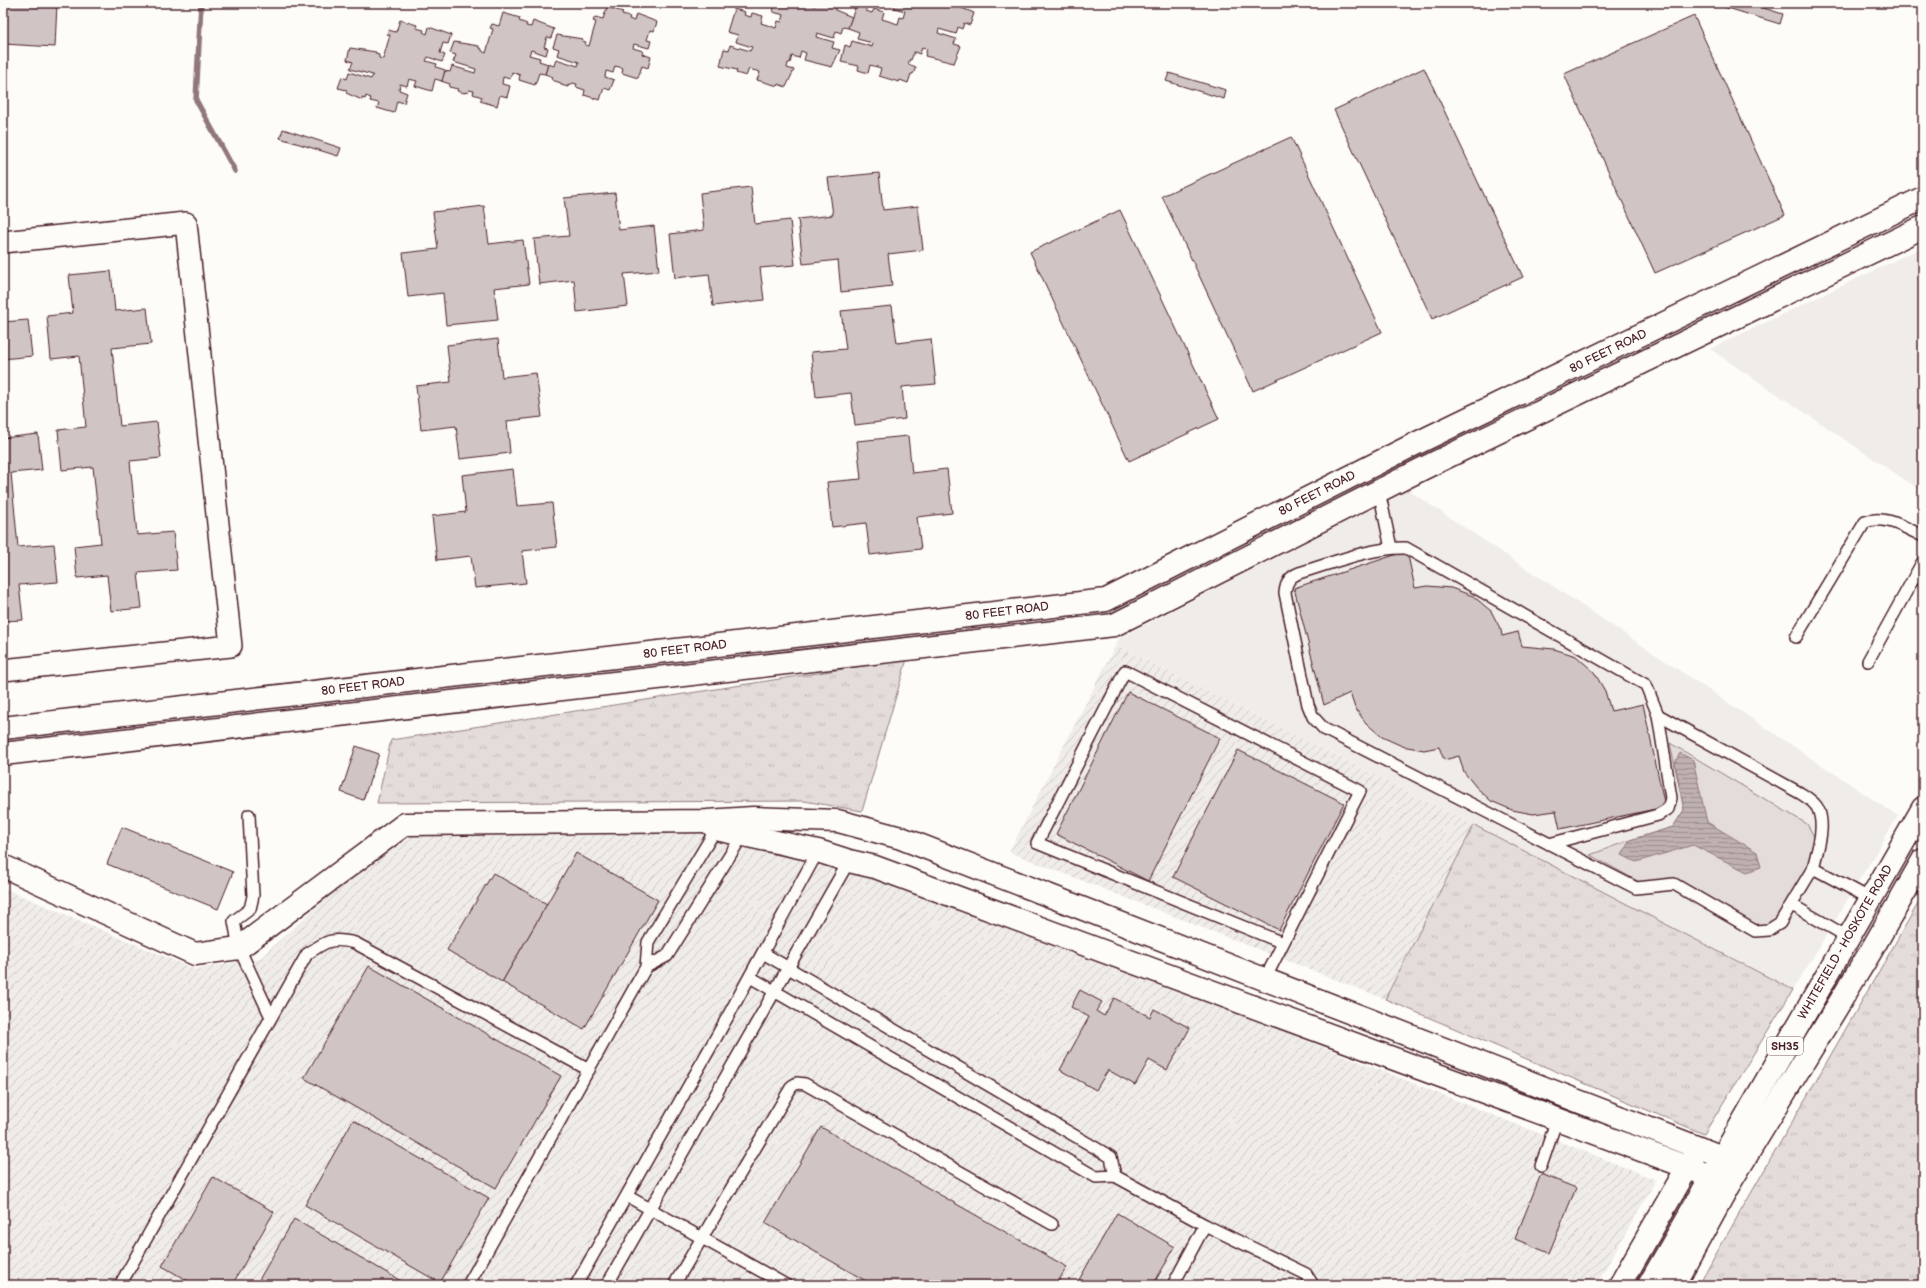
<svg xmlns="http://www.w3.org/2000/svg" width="1926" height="1288" font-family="'Balsamiq Sans',sans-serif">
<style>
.built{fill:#f0ece8}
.industrial{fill:url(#industrial-furrows)}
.grass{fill:url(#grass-tufts);stroke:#967e82}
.garden{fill:#e3dcda;stroke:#967e82}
.water{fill:url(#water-rules);stroke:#91777b}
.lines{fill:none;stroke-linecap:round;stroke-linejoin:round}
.stream{stroke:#91777b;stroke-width:5.5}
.building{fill:#d0c5c4;stroke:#4a1f2b}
.service-casing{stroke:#4a1f2b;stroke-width:14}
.minor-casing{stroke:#4a1f2b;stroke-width:24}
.tertiary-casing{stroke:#4a1f2b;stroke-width:25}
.primary-casing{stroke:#4a1f2b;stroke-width:25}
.service{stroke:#fdfcf7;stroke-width:11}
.minor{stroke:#fdfcf7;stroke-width:21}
.tertiary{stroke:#fdfcf7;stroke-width:22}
.primary{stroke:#fdfcf7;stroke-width:22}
.labels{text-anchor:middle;stroke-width:3.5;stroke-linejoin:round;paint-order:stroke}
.shield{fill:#fdfcf7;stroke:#806168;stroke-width:1}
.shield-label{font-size:11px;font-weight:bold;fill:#4a1f2b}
.street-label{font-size:12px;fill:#4a1f2b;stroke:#fdfcf7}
</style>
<defs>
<pattern id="industrial-furrows" width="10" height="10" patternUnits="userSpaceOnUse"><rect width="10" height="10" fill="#f0ece8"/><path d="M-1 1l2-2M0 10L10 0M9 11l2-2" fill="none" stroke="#cfcac7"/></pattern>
<pattern id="grass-tufts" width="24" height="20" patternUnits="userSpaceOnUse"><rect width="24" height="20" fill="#e3dcda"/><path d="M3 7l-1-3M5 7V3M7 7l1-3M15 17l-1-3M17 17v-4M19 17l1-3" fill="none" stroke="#c4bcbb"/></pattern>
<pattern id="water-rules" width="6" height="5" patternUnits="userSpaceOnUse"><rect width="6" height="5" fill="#c0b1b1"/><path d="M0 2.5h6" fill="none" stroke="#9e8f90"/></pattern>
</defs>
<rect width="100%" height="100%" fill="#fdfcf7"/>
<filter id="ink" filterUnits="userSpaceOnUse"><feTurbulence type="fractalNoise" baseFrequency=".025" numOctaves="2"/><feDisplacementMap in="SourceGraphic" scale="8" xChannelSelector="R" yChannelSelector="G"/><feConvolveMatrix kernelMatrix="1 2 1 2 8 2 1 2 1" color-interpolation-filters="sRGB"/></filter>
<g filter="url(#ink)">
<g class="built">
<polygon points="1923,247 1923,492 1710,349"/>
<polygon points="1408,490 1898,816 1793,990 1474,825 1116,645 1119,638"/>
</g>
<g class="industrial">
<polygon points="1116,645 1474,825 1385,999 1009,852"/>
<polygon points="425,828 701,829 904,880 1656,1180 1596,1285 3,1285 3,888 194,969 259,959 376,853"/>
</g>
<g class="grass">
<polygon points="907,659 862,811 804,801 377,803 391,740"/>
<polygon points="1474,825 1793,990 1704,1134 1385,999"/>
<polygon points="1923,895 1923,1285 1699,1285 1716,1254"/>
</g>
<polygon class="garden" points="1670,743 1807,824 1820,847 1776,923 1758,928 1678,880 1647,886 1590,855 1630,840 1673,827 1684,810"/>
<polygon class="water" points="1680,753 1693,760 1707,822 1757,852 1761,867 1747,872 1693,845 1636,862 1622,855 1630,840 1673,827 1684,810 1675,763"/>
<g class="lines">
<polyline class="stream" points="201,3 196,100 235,171"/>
</g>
<g class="building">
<polygon points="3,3 57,3 55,47 3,44"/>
<polygon points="775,3 807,3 815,6 816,3 830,3 837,5 835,10 852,17 848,28 843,27 841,33 836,31 834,38 817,33 816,37 834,42 832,48 840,50 832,67 804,60 806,53 801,51 799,58 792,56 790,63 788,63 787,68 794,70 786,87 778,84 778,86 757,80 760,72 749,69 746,76 736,73 737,70 720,66 724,49 729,50 730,45 750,51 752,47 736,42 738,35 727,32 734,9 745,12 744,15 751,17 752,13 763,16 761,23 776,28 778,21 782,22 784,15 773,12"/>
<polygon points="896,3 958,3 957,6 974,13 970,25 964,23 962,29 958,27 956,34 939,29 938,33 956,39 954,44 961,46 954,63 925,56 927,49 922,47 920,54 914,52 911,60 910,59 908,64 916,67 913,74 911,74 908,83 900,80 899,82 879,76 881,68 870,65 868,73 858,70 859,66 841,62 845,45 850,47 852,41 872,47 873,43 857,39 859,32 848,28 856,5 866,8 866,11 872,13 874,9 884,12 882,19 898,24 900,17 903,18 905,11 894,8"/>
<polygon points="1722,3 1747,3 1783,14 1780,24 1721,6"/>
<polygon points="607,7 623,12 622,15 630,17 629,19 634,21 636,14 657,22 654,31 650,30 647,40 651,41 649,48 634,44 633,48 643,51 642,54 651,57 648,68 642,66 638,78 622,73 623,68 615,66 613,73 606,71 605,77 614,80 610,90 604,88 600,100 584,95 585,90 576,87 577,84 572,83 571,86 568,85 568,87 561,85 561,83 552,80 553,77 545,74 548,64 554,66 556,59 578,66 579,62 557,55 559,49 553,47 557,35 583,39 582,41 586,42 585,45 589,46 596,22 593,21 595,17 603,19"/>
<polygon points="503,13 520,18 519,21 527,24 526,26 531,27 533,21 554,29 551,38 547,37 544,47 548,48 546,55 531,50 529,55 540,58 539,61 548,64 545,74 539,73 535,85 519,80 520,75 512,72 510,79 503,77 502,84 510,86 507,97 500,95 497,106 480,101 482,97 473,94 474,91 469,90 468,93 465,92 465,93 457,91 458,89 449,87 450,84 441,81 445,71 450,72 452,66 475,73 476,69 453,62 456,55 450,53 454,42 479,46 479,48 482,49 482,51 486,53 493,29 490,28 492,24 499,26"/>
<polygon points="1694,16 1785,215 1655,273 1564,74"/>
<polygon points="400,20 417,25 416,28 424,30 423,32 427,34 429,27 451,35 448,44 443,43 440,53 445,55 442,62 428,57 426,61 437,64 436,67 445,70 442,81 435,79 432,91 415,86 417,81 409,79 407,86 400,84 399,90 407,93 404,103 397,101 394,113 377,108 379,103 370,101 371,98 366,96 365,99 362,98 362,100 346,93 347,90 338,88 342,77 347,79 349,72 371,79 373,75 350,69 353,62 347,60 350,48 376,52 376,54 379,55 379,58 383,59 390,35 387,34 388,30 396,32"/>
<polygon points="1424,68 1523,277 1432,319 1334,110"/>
<polygon points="1169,73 1226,90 1224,99 1166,81"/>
<polygon points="283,129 341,148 338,156 280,138"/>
<polygon points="1291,137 1382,332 1253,391 1162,196"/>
<polygon points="879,173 883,210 918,206 923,250 888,254 892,286 841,292 838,260 803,264 798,219 833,215 828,178"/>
<polygon points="751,187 755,224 790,220 795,265 760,268 764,300 713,306 709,274 675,278 670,234 704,230 700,193"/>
<polygon points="615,193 619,230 654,226 659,271 624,274 628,306 577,312 574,280 539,284 534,239 569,236 564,198"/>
<polygon points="484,206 489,244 523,240 529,284 494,288 498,320 446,325 443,293 408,297 403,253 438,249 433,212"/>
<polygon points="1120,210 1219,419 1129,461 1030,252"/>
<polygon points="111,271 115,311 147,308 151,344 112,348 120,426 157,422 161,458 130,461 137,535 173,532 177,570 138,573 142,608 111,611 107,575 77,578 74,546 101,543 93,467 62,470 58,430 86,427 79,356 51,359 47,316 73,313 69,275"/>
<polygon points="892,306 897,343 931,339 936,384 902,387 905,419 855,425 851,393 816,397 811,352 846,349 841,311"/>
<polygon points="28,320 32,356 3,359 3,322"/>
<polygon points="498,339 502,377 536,373 542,417 507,421 510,453 460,459 456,426 421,430 416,386 451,382 447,345"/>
<polygon points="38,434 42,470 11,473 18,547 54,544 58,582 19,585 23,620 3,621 3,438"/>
<polygon points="908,436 912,473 947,469 952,513 917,517 921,549 870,555 866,523 832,527 827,482 861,479 857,441"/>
<polygon points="513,469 517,506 552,503 557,547 522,551 526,583 475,588 471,556 437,560 432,516 466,512 462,475"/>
<polygon points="1407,551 1415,588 1427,586 1451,588 1473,596 1491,611 1501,630 1502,636 1518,632 1522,646 1554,649 1576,656 1594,672 1605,691 1611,711 1643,704 1665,807 1560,829 1556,811 1533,814 1512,810 1491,801 1476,787 1464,772 1459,756 1444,760 1439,747 1424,750 1402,746 1382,737 1366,723 1355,708 1350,693 1324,705 1294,588"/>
<polygon points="1128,692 1220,738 1148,881 1056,834"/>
<polygon points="356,746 379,754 363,800 341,792"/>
<polygon points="1238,750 1344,803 1279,930 1173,877"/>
<polygon points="122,827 233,872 218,909 107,864"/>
<polygon points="576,853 658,900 584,1029 502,982"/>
<polygon points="493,873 547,904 502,982 447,950"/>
<polygon points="369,966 561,1076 496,1188 304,1078"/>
<polygon points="1080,990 1102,1002 1096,1011 1104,1016 1114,998 1150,1017 1154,1009 1190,1028 1167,1070 1149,1060 1135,1085 1108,1070 1096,1090 1060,1070 1089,1017 1071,1007"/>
<polygon points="353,1120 489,1198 440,1283 305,1205"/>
<polygon points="821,1127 1067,1267 1056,1285 873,1285 765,1223"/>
<polygon points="1541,1174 1576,1188 1549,1253 1515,1239"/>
<polygon points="213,1177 274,1212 232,1285 195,1285 162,1266"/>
<polygon points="1117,1213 1175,1247 1153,1285 1076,1285"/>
<polygon points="294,1219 408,1285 256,1285"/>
</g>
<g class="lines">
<g class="service-casing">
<g id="service">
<polyline points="1379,491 1391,548"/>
<path d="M1796,637L1865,522C1885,514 1905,528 1923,536"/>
<polyline points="1868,661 1923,561"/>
<path d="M1658,715L1800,793C1806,797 1815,802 1818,809C1826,827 1817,851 1813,868L1871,899"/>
<polyline points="249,815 253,896 250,909 234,921 239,948 271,1017"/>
<path d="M1549,844L1658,815L1668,809L1671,798L1658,715L1646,685L1406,548C1370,547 1333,563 1299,573C1289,577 1286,583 1285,593L1308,705L1313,717L1324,729L1636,888L1674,884L1755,931L1769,930L1780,923L1813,868"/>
<polyline points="1792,905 1848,937"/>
<polyline points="763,953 1111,1157 1115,1176"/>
<polyline points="646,967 667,956 742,836"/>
<polyline points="750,977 1096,1177 1115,1176 1205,1225 1306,1274 1313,1285"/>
<polyline points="1265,979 1360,791 1125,671 1037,843 1283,943"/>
<polyline points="1541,1166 1557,1119"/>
<polyline points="627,1196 786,1285"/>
<path d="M120,1285L307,954C326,941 332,937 355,943L589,1070"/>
<polyline points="468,1285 646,967 648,942 716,829"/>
<polyline points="576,1285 727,1018 818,851"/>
<polyline points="607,1285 849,861"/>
<polyline points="674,1285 792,1086 797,1083 805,1084 1052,1224"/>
<polyline points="1173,1285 1205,1225"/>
</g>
</g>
<g class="minor-casing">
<polyline id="minor" points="3,242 186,223 231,646 3,670"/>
</g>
<g class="tertiary-casing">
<g id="tertiary">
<polyline points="3,728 1106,600 1413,445 1923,198"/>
<polyline points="3,754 1114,625 1424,468 1923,227"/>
<polyline points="709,822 716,829 818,851 849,861 875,867 1687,1167 1727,1185"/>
<polyline points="3,866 195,954 239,948 405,824 707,821 753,818 838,821 901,838 1740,1164"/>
<polyline points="1620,1285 1694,1156"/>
</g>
</g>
<g class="primary-casing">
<g id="primary">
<polyline points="1649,1285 1923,808"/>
<polyline points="1674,1285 1728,1186 1871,951 1923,860"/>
</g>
</g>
<use href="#service" class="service"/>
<use href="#minor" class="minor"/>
<use href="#tertiary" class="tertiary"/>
<use href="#primary" class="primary"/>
</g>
</g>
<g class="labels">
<rect class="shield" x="1767" y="1037" width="36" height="18" rx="3"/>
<g class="shield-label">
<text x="1785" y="1050">SH35</text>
</g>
<g class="street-label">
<text transform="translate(1608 351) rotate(-26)" y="4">80 FEET ROAD</text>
<text transform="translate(1317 493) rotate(-27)" y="4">80 FEET ROAD</text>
<text transform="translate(1007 611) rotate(-7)" y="4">80 FEET ROAD</text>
<text transform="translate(685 649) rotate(-7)" y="4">80 FEET ROAD</text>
<text transform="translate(363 686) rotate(-7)" y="4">80 FEET ROAD</text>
<text transform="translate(1845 942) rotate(-60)" y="4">WHITEFIELD - HOSKOTE ROAD</text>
</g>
</g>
<rect width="1926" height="1288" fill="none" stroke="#fdfcf7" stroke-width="16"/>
<rect x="8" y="8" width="1910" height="1272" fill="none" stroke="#4a1f2b" stroke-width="1.5" filter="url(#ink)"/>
</svg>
